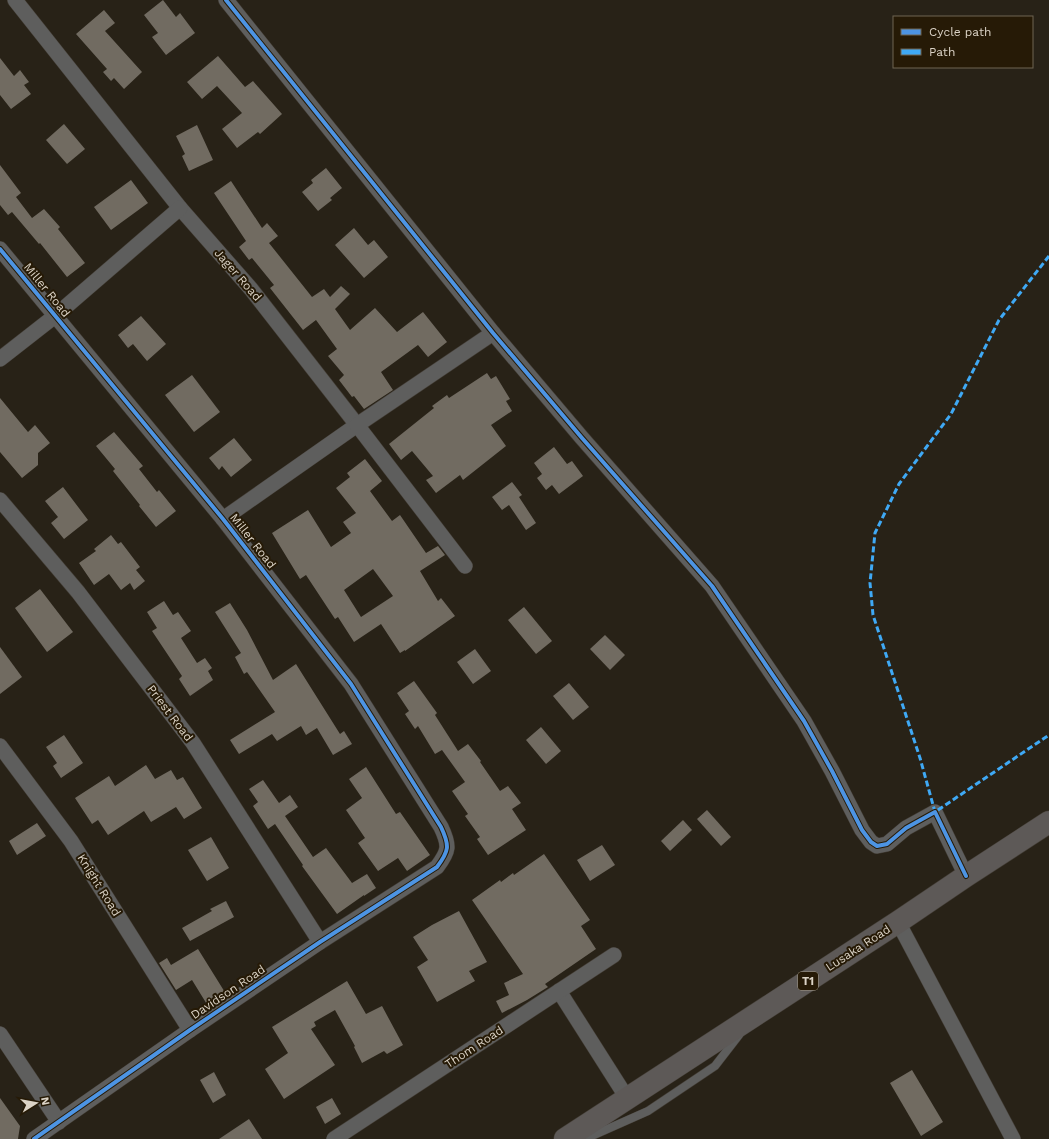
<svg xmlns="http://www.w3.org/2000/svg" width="1049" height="1139" font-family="'Work Sans',sans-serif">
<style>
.building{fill:#716b61;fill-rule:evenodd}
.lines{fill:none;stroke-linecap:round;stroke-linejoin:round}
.lane-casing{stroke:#433d35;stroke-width:9}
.street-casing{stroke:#433d35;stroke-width:16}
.highway-casing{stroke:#433d35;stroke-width:23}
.lane{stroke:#5e5e5d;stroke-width:8}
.street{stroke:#5e5e5d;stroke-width:15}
.highway{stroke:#5d5957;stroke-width:22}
.quiet{stroke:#3fa9f5;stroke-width:3;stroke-dasharray:6 3;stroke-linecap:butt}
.cycleway-casing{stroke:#261a06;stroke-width:6}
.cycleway{stroke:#4d94e3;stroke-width:4}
.labels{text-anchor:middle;stroke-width:4;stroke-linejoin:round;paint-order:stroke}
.shield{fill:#261a06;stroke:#a59c8c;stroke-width:1}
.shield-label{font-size:11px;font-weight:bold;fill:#dbd3c6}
.street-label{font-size:12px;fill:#dbd3c6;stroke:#261a06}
</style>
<rect width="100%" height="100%" fill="#282217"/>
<g class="building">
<polygon points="163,0 176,17 180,13 195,33 166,55 152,37 158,33 144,15"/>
<polygon points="104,10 115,23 105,31 142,72 124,89 114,78 111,81 103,72 107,69 76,34"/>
<polygon points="218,56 245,87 253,81 282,114 260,134 258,132 237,148 222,129 242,113 217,86 202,99 187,82"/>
<polygon points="0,58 14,76 20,70 29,82 24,85 31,94 11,109 0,95"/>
<polygon points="64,124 85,149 67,164 46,140"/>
<polygon points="197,125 213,160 189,171 182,156 185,154 176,136"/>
<polygon points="0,165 21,193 16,197 32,218 44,209 60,227 58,229 85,263 67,277 40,243 39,244 12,212 8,215 0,205"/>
<polygon points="326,168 342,188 330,198 332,200 318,211 302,192 313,183 311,180"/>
<polygon points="131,180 148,203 111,230 94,207"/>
<polygon points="231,181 262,228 267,223 278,236 269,243 312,297 324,289 330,297 341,286 350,294 335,309 350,330 375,308 397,332 423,312 447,342 428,357 418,345 381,372 393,390 364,409 354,396 352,397 339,380 344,375 328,356 337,349 316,320 303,330 270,288 274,285 252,258 249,260 239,247 246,241 214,193"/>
<polygon points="354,228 368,245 374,240 388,257 364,278 335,245"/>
<polygon points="141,316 166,344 147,361 133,344 128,348 118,335"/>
<polygon points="487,373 491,379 496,376 510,399 506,401 512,411 491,425 506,446 463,480 460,475 436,493 426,480 433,476 412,451 401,460 389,444 434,408 432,406 447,395 449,398"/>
<polygon points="192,375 220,412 194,432 165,395"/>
<polygon points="0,398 28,432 35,425 50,443 38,453 38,465 22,478 0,452"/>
<polygon points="114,432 143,466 139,469 157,492 159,490 176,511 156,527 139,506 140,505 113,471 115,469 96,446"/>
<polygon points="234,438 252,460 231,477 222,466 219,470 209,458"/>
<polygon points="554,447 567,464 572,461 583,476 559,494 552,485 546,490 537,478 542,474 534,463"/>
<path d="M365,459L382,481L370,491L392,521L400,515L426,553L438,546L445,555L420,571L438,601L441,598L455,616L405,651V650L400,653L381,624L354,642L338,617L335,619L306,575L300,579L272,533L308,510L331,547L351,533L343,522L356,513L336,488L350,477L347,473ZM373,569L393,596L361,617L344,590Z"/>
<polygon points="512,482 522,495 519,497 536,523 526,530 509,505 502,510 492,497"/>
<polygon points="63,487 88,520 64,539 51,523 58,517 45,501"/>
<polygon points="111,535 118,544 121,542 140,567 136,570 145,581 134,590 130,583 121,590 109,574 94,585 79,563 96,551 94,549"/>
<polygon points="40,589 73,632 47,652 15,608"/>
<polygon points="164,601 173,615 178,612 191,631 181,638 197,663 205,658 212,668 208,671 213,680 190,696 179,679 182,676 152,631 157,628 147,612"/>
<polygon points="230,603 247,630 273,680 296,664 340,734 344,731 352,744 333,755 317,728 306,735 301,726 277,741 272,734 239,754 230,740 275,712 247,672 244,674 235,657 241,653 215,612"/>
<polygon points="524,607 552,641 536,654 508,620"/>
<polygon points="605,635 625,655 610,670 590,649"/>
<polygon points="0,647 22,677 0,694"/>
<polygon points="475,649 491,671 473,684 457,662"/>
<polygon points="414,681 437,713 435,715 458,751 468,744 481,761 480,762 500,791 508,786 521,803 512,809 526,830 488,855 477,839 480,837 465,816 468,814 452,791 465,782 442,750 435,754 418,726 415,729 405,714 409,711 397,693"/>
<polygon points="569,683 589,707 573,720 553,696"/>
<polygon points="541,727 561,751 546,764 526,740"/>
<polygon points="64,735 83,763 61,778 53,766 57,763 46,747"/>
<polygon points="146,765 155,779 171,770 177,780 183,777 202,808 184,819 176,807 151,822 144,811 108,835 98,820 92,824 75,798 109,776 115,786"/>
<polygon points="366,767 396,814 400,812 430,855 407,871 398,858 378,871 358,843 365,838 346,810 362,798 349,779"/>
<polygon points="263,780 279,803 290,795 298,807 285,816 313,857 326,848 352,883 367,874 376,888 364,896 364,895 337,914 302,866 303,865 275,824 268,829 253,806 258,802 249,789"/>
<polygon points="707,810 731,837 721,846 697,819"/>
<polygon points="683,820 692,830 670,851 661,841"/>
<polygon points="37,823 46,836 17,855 9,841"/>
<polygon points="211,837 229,868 207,881 188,850"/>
<polygon points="602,845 615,865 590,881 577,860"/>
<polygon points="544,854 590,920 581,926 596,949 545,984 548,987 527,1000 502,1013 496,1001 509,995 504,983 523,974 472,900 500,880 501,882 513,873 514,875"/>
<polygon points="226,901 234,917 190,941 182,928 212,911 210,909"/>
<polygon points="459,911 487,962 469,971 475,981 437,1002 417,967 428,960 413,937 432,925"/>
<polygon points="198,949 226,994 208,1006 192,980 176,990 159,963 167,958 171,965"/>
<polygon points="347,981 366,1014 382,1006 403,1045 387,1054 384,1051 362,1063 354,1047 355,1046 335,1010 314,1022 316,1026 311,1029 335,1065 284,1099 265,1069 288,1053 272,1027"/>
<polygon points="912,1070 943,1122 921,1136 890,1083"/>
<polygon points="214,1072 226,1095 213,1103 200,1080"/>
<polygon points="0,1098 20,1126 18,1139 0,1139"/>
<polygon points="332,1098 341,1114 325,1124 316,1107"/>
<polygon points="249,1119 262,1139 219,1139"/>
</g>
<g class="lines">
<g class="lane-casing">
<polyline id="lane" points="585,1139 648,1111 715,1066 739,1035"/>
</g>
<g class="street-casing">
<g id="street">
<polyline points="15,0 180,208 251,289 357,425 223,519"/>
<polyline points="226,0 493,333 582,438 712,586 804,721 832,771 862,830 871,842 877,846 887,844 906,828 935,812 966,876"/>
<path d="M0,249L223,519L351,684L441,827C450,846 449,851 437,867L320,942L190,1030L34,1139"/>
<polyline points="0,359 55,316 180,208"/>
<polyline points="0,500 78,592 193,743 320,942"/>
<polyline points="465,566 357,425 493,333"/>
<polyline points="0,746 71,841 190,1030"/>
<polyline points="898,922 1013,1139"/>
<polyline points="559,991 627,1098"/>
<polyline points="0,1034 59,1122"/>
<polyline points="334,1139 614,955"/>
</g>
</g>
<g class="highway-casing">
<polyline id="highway" points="565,1139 898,922 966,876 1049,822"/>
</g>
<use href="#lane" class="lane"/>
<use href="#street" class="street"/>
<use href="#highway" class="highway"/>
<polyline class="quiet" points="1049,256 999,320 951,414 899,484 875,533 870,583 873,615 920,758 935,812 1049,735"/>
<g class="cycleway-casing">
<g id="cycleway">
<polyline points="226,0 493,333 582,438 712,586 804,721 832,771 862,830 871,842 877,846 887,844 906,828 935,812 966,876"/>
<path d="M0,249L223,519L351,684L441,827C450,846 449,851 437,867L320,942L190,1030L34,1139"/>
</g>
</g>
<use href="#cycleway" class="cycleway"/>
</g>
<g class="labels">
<rect class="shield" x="798" y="972" width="20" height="18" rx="3"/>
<g class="shield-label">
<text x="808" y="985">T1</text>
</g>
<g class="street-label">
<text transform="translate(238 275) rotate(49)" y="4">Jager Road</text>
<text transform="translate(47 290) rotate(51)" y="4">Miller Road</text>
<text transform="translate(253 541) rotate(52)" y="4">Miller Road</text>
<text transform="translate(170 713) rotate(53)" y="4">Priest Road</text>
<text transform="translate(99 885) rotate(58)" y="4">Knight Road</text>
<text transform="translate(858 948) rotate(-33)" y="4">Lusaka Road</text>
<text transform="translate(228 992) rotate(-34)" y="4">Davidson Road</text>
<text transform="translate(474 1047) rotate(-33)" y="4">Thom Road</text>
</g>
</g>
<rect x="893" y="16" width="140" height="52" fill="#261a06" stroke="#6e6453"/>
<rect x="901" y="29" width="20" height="6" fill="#4d94e3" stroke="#6e6453"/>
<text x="929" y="36" font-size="12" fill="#dbd3c6">Cycle path</text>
<rect x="901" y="49" width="20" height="6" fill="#3fa9f5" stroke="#6e6453"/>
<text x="929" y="56" font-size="12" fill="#dbd3c6">Path</text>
<g transform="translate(36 1103) rotate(79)" stroke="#261a06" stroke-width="3" paint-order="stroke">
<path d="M0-3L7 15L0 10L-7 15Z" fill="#dbd3c6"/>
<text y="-6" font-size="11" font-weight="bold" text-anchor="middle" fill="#dbd3c6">N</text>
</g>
</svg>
